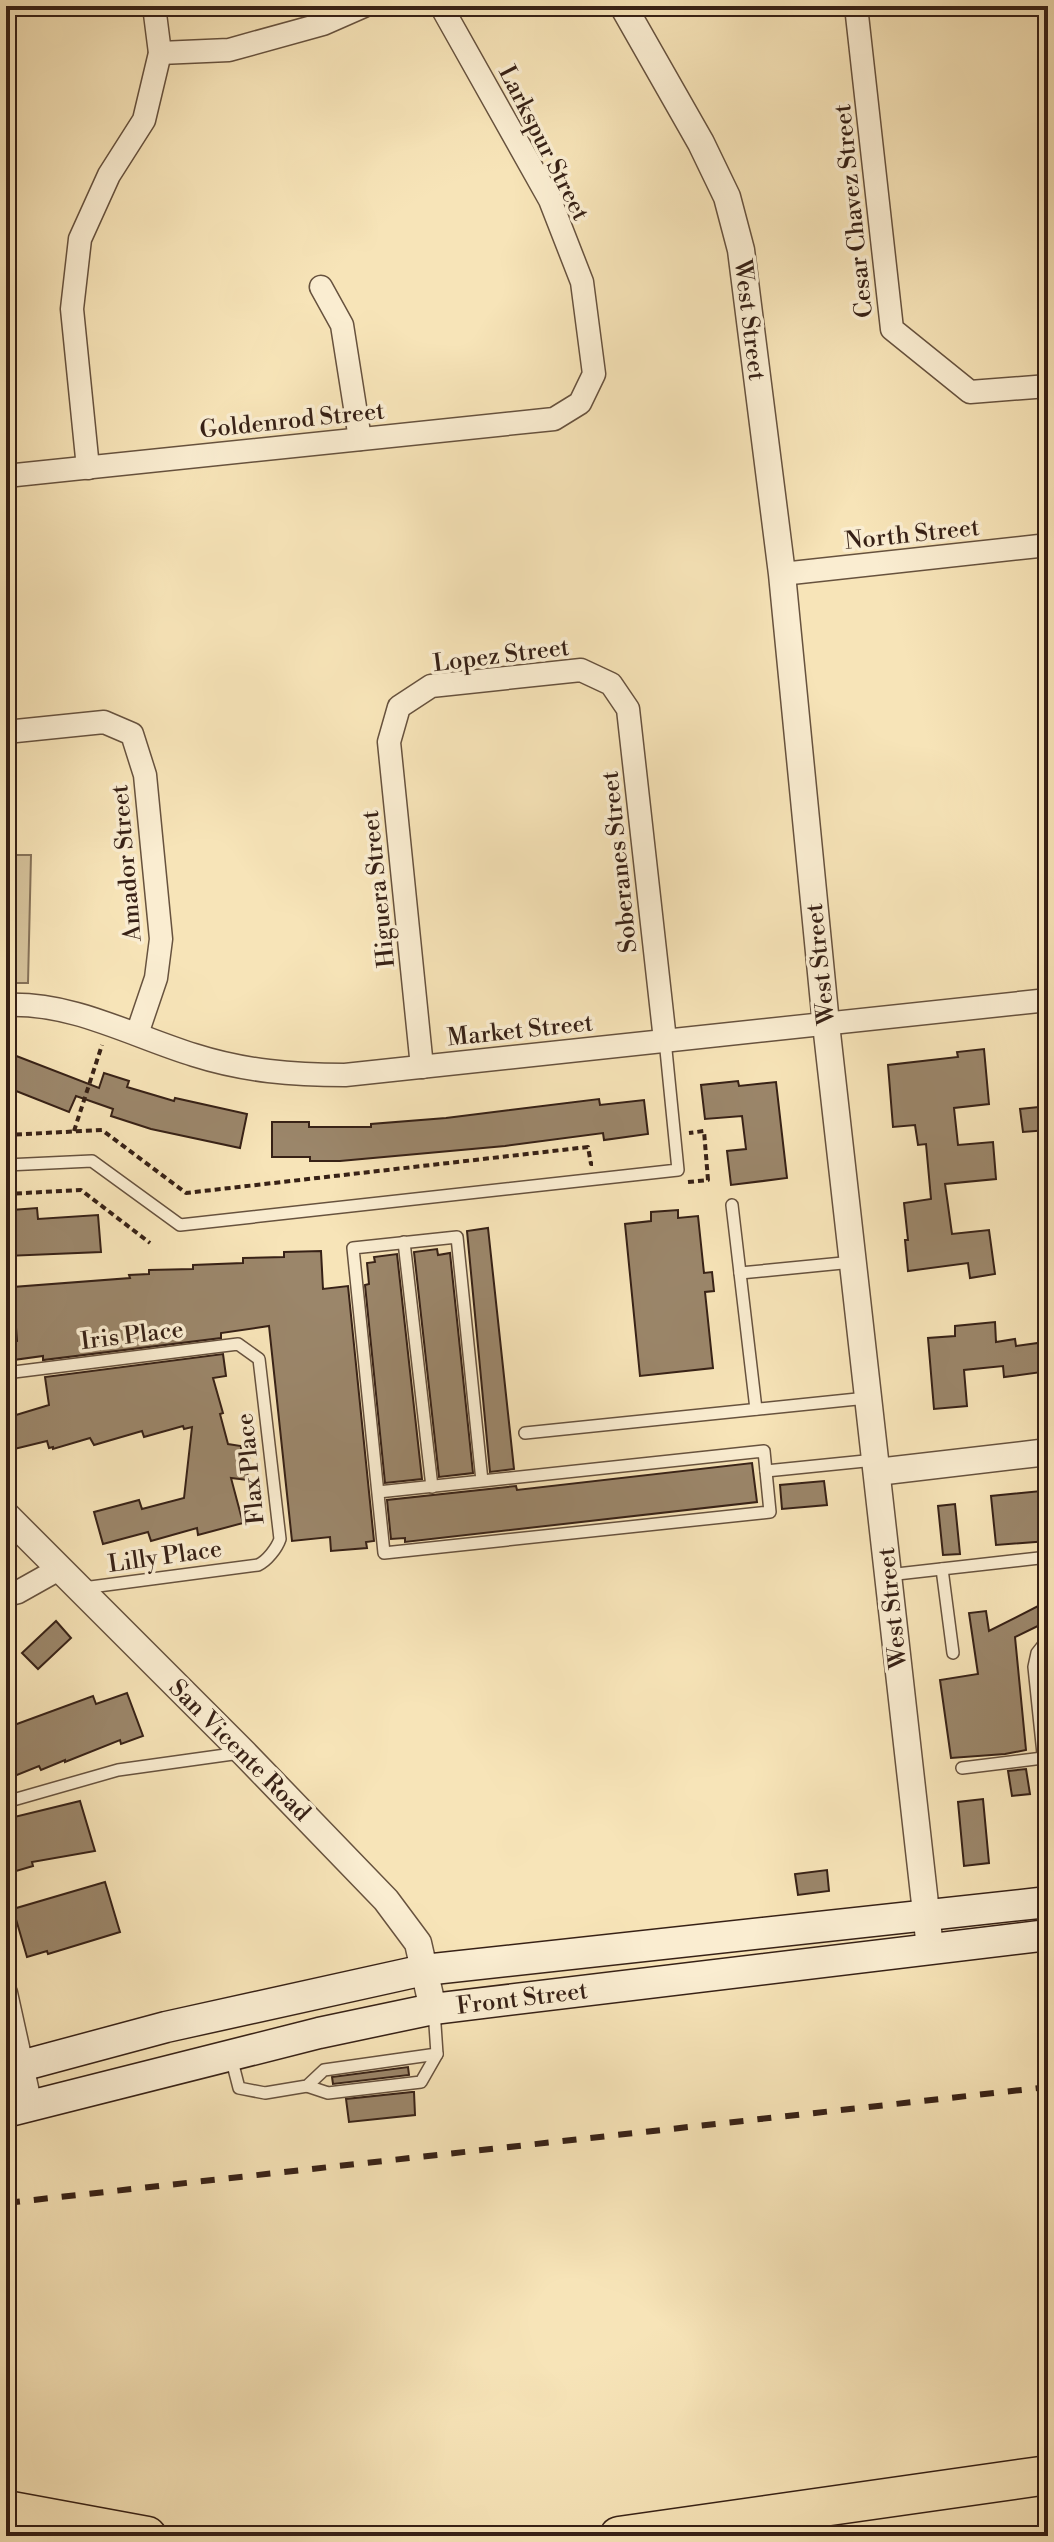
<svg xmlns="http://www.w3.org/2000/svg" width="1054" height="2542" font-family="'Libre Bodoni',serif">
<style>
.green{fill:#d6c39c;stroke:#867259;stroke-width:2}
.building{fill:#9b866a;stroke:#372116;stroke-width:2}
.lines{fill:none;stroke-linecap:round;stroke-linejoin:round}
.service-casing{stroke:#67523e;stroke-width:14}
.minor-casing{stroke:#67523e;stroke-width:25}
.tertiary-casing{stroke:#67523e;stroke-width:29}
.secondary-casing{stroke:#372116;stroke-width:33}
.motorway-casing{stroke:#372116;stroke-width:41}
.path{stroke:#372116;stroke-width:4;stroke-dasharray:6 4;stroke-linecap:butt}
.service{stroke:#faedd1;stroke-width:11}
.minor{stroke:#faedd1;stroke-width:22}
.tertiary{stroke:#faedd1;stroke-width:26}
.secondary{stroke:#faedd1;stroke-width:30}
.motorway{stroke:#f7e4b8;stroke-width:38}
.rail{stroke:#372116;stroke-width:6;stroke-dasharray:14 14;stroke-linecap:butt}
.labels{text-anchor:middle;stroke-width:7;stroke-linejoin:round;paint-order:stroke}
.street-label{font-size:24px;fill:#372116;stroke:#faedd1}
</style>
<rect width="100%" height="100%" fill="#f7e4b8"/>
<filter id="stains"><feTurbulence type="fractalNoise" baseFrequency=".0025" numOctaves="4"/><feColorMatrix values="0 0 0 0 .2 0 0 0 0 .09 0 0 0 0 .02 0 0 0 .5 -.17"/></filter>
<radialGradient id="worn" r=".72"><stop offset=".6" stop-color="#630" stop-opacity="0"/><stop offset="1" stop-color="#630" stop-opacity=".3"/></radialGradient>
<polygon class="green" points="6,855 31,855 28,983 6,983"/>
<g class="building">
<polygon points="984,1049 989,1104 954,1108 958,1145 993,1142 996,1179 945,1184 952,1234 989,1230 995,1274 970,1278 968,1263 908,1271 905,1240 908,1240 904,1203 931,1199 926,1144 918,1145 915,1125 893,1127 888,1065 958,1057 957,1052"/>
<polygon points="6,1052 99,1088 104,1073 129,1081 127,1087 174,1101 175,1098 247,1114 240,1148 151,1129 111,1116 113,1109 76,1096 69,1112 6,1087"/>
<polygon points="738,1081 739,1086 776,1082 787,1178 731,1185 727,1151 746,1149 742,1116 705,1119 701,1085"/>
<polygon points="599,1099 600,1105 644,1100 648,1134 604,1140 603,1133 505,1146 340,1161 310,1161 310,1157 272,1157 272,1122 309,1122 309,1127 371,1127 371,1124 446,1118"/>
<polygon points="1048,1106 1048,1130 1023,1132 1020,1109"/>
<polygon points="37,1208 38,1219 98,1215 101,1252 6,1256 6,1224 13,1223 12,1210"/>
<polygon points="678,1210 678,1218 698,1216 704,1273 712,1272 714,1291 705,1292 713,1368 640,1376 625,1224 651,1221 651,1212"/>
<polygon points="488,1228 514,1469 490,1472 467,1231"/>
<polygon points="437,1249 438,1255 450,1253 473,1473 439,1477 414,1252"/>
<polygon points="321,1251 323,1289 348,1286 374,1541 366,1542 367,1548 331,1551 330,1537 292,1541 269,1326 221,1333 221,1338 43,1360 43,1356 6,1361 6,1344 17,1341 13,1287 130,1278 129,1275 149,1274 149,1270 193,1269 193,1265 243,1263 243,1258 284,1257 284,1252"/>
<polygon points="397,1254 422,1479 385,1483 365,1285 369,1284 367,1263 375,1262 374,1257"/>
<polygon points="995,1322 996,1342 1015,1339 1016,1346 1038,1343 1042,1372 1004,1377 1003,1366 964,1370 967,1406 934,1409 928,1338 955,1336 955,1326"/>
<polygon points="223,1354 226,1376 213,1378 223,1413 220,1414 228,1444 241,1446 241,1452 250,1453 247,1480 231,1478 243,1523 198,1535 197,1528 151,1541 148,1532 103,1544 94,1512 139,1500 142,1509 184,1498 192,1427 184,1429 183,1426 144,1437 142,1431 94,1445 90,1438 53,1449 53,1447 49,1448 47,1441 6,1451 6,1418 49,1405 45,1377"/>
<polygon points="752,1463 757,1502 405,1542 405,1538 391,1539 387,1500 516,1486 517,1490"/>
<polygon points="824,1481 827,1505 782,1509 780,1485"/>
<polygon points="1041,1491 1048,1541 996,1545 991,1496"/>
<polygon points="955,1504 960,1554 943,1555 938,1506"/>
<polygon points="1048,1601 1048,1621 1015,1637 1026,1750 1005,1754 951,1758 940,1680 978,1674 969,1613 986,1611 989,1631"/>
<polygon points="56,1621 71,1638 38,1669 22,1653"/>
<polygon points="127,1693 143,1736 121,1744 120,1740 65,1762 65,1760 41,1770 39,1766 12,1777 6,1763 6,1728 93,1696 96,1704"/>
<polygon points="1026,1769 1030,1794 1012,1796 1008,1771"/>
<polygon points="983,1799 989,1863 964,1866 958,1802"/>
<polygon points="80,1801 95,1851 32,1862 33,1866 6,1874 6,1819"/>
<polygon points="827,1870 829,1891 798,1895 795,1874"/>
<polygon points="105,1882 120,1932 48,1954 47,1951 27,1957 13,1909"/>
<polygon points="408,2067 409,2075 333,2084 332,2077"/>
<polygon points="412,2092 414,2092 415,2115 349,2122 346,2099"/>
</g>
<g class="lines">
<g class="service-casing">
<g id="service">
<polyline points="6,1165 92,1161 180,1225 678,1170 665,1040"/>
<polyline points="732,1205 756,1409"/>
<polyline points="404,1242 432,1487"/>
<polyline points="740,1273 853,1262"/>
<path d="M6,1373L238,1344L259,1359L280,1539C277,1548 267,1561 258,1565L83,1588"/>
<polyline points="525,1433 867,1398"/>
<polyline points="766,1471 875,1460"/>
<polyline points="378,1492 482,1481 457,1237 353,1248 384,1553 770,1512 764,1451 482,1481"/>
<polyline points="942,1569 953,1653"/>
<polyline points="888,1575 1048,1557"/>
<polyline points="1048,1639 1037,1653 1034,1667 1048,1802"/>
<polyline points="962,1768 1043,1758"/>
<polyline points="6,1802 118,1770 240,1753"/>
<polyline points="231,2057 239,2088 265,2093 307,2086 324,2070 437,2054 434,2010"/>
<polyline points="307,2086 328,2093 421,2082 437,2054"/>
</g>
</g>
<g class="minor-casing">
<g id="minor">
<polyline points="856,6 892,329 970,392 1048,386"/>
<polyline points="160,53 229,50 323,24 364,6"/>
<polyline points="321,287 342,325 360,439"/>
<polyline points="88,468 72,309 80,239 109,175 144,120 160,53 154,6"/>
<polyline points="6,476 554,419 580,403 594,374 582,282 550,200 441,6"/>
<polyline points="782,574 1048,545"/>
<polyline points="6,732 104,722 132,734 145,775 161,939 156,978 137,1034"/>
<path d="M6,1005C73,1002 132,1036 194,1055C244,1071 293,1075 345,1075L1048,1000"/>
<polyline points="422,1067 389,742 399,707 431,686 581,670 611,684 628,709 665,1040"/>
<polyline points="6,1595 18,1592 59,1569"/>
<polyline points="6,1993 31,2106"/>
</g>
</g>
<g class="tertiary-casing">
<g id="tertiary">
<polyline points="623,6 701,143 727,197 741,250 782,574 826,1024 930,1948"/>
<polyline points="877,1472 1048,1452"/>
<polyline points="6,1515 244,1753 386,1900 418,1943 433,2009"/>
</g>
</g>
<g class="secondary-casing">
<g id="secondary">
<polyline points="6,2070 166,2027 424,1970 1048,1902"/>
<polyline points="6,2112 319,2033 433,2009 1048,1935"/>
</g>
</g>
<g class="motorway-casing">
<g id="motorway">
<polyline points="6,2510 147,2536"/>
<polyline points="619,2536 1048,2475"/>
</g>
</g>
<g class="path">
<polyline points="6,897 15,919 12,940"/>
<polyline points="6,919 12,931"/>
<polyline points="6,951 13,939"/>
<polyline points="74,1131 102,1045"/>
<polyline points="6,1135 102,1130 186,1193 588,1147 591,1164 593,1164"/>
<polyline points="688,1182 708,1180 704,1131 689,1133"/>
<polyline points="6,1194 81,1190 150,1243"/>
</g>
<use href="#service" class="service"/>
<use href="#minor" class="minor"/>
<use href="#tertiary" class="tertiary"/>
<use href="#secondary" class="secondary"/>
<use href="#motorway" class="motorway"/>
<polyline class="rail" points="6,2203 1048,2087"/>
</g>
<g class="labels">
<g class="street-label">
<text transform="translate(544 143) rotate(63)" y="8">Larkspur Street</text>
<text transform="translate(853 211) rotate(-96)" y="8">Cesar Chavez Street</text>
<text transform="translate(750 320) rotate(83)" y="8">West Street</text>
<text transform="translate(292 420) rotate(-6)" y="8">Goldenrod Street</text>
<text transform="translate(912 534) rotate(-6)" y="8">North Street</text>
<text transform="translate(501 655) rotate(-7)" y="8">Lopez Street</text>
<text transform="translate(619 862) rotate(-96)" y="8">Soberanes Street</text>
<text transform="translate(126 863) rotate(-95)" y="8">Amador Street</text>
<text transform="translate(378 889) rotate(-96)" y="8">Higuera Street</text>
<text transform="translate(820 964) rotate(-96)" y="8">West Street</text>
<text transform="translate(520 1030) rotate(-6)" y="8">Market Street</text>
<text transform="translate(132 1335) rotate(-7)" y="8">Iris Place</text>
<text transform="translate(250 1469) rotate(-96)" y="8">Flax Place</text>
<text transform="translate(165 1556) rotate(-8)" y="8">Lilly Place</text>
<text transform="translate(892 1608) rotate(-96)" y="8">West Street</text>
<text transform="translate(240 1750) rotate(45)" y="8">San Vicente Road</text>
<text transform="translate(522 1998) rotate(-7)" y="8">Front Street</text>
</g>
</g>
<rect width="1054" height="2542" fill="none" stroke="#f7e4b8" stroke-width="32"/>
<rect x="8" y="8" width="1038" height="2526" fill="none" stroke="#372116" stroke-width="4"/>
<rect x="16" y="16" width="1022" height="2510" fill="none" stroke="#372116" stroke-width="2"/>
<rect width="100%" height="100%" filter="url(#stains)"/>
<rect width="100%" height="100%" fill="url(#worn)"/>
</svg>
